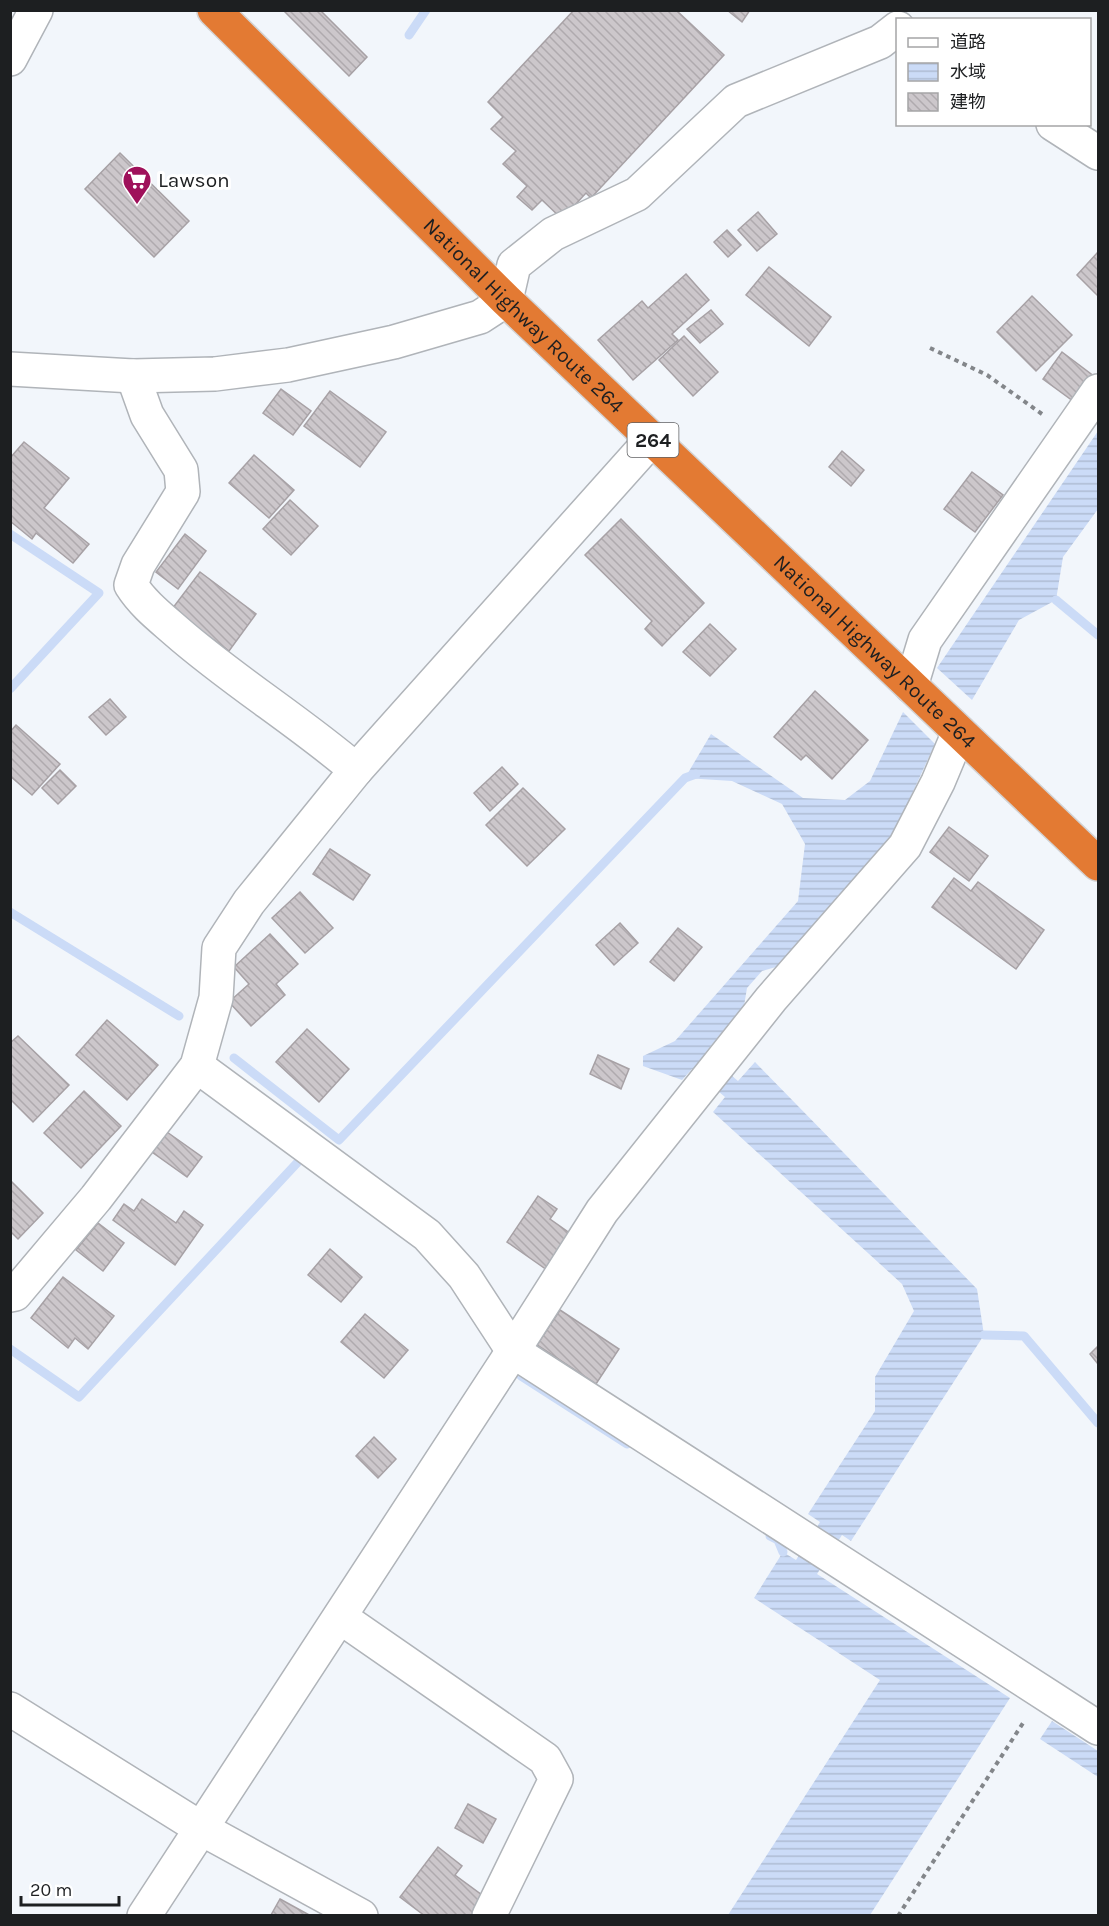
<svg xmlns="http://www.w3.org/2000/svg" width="1109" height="1926" font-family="Karla,'Noto Sans JP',sans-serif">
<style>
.water{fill:url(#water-rules)}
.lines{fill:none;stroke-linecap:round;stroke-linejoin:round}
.stream{stroke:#cbdbf7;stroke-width:9}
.building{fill:url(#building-back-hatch);stroke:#a7a1a5;stroke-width:1.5}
.minor-casing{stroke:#b0b4b9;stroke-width:36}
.highway-casing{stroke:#d2d2d3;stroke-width:36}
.path{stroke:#83868a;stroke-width:4;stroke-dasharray:4.5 4.5;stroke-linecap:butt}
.minor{stroke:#fff;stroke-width:33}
.highway{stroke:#e37a33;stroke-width:33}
.labels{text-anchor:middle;stroke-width:6;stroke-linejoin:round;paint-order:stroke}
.shield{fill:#fff;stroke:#616264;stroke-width:1.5}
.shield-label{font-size:20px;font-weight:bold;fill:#1d1f21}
.poi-label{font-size:21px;fill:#1d1f21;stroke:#fff;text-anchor:start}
.street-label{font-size:21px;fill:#1d1f21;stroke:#fff}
</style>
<defs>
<pattern id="water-rules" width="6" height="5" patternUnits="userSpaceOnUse" patternTransform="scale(1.5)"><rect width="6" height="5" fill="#cbdbf7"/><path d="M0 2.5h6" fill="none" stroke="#aebcd3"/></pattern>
<pattern id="building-back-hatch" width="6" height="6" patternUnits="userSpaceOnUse" patternTransform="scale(1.5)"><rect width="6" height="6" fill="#ccc7cb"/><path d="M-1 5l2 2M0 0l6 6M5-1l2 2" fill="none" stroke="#afaaae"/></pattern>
</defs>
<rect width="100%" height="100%" fill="#f2f6fb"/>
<g class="water">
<polygon points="1098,431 1098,509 1063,557 1056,600 1019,620 972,700 937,668"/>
<polygon points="903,712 935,744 893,835 776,967 762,971 747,988 744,1006 705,1053 738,1081 755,1062 977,1289 984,1335 851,1541 842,1535 817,1574 1010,1698 870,1915 728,1915 880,1680 754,1598 783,1552 796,1560 820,1522 808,1514 875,1411 875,1377 914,1311 902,1284 713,1112 725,1097 692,1069 682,1080 643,1066 643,1056 675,1041 798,901 805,844 782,804 732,781 685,778 711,734 803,798 845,800 870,781"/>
<polygon points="1052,1721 1098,1751 1098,1777 1040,1739"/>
</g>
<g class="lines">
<g class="stream">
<polyline points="409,35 426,10"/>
<polyline points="10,534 99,593 10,689"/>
<polyline points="1056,600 1098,635"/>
<polyline points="10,912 179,1016"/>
<polyline points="234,1058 339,1140 685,778 696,774"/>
<polyline points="984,1335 1024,1336 1098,1423"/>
<polyline points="10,1349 79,1397 297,1163"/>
<polyline points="521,1376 627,1444"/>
<polyline points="770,1536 778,1540 783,1552"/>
</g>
</g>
<g class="building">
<polygon points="320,10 367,57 349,76 284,11"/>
<polygon points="574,10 676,10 724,55 591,198 586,193 562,219 542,200 532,210 517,197 527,186 503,164 516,151 491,129 503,117 488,102"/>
<polygon points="727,10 750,10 742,22"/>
<polygon points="120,153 189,221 154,257 85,189"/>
<polygon points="758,212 777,234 757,251 738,230"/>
<polygon points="727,230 741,245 728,257 714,242"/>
<polygon points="1098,252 1098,296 1077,275"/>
<polygon points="769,267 831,317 809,346 746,295"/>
<polygon points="686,274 709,300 672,334 678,340 633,380 598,340 642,301 648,308"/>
<polygon points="1032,296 1072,335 1036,371 997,332"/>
<polygon points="711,310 723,324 700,343 687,329"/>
<polygon points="684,336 718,372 693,396 659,360"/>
<polygon points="1062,352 1095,377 1077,404 1043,379"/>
<polygon points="281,389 311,411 293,435 263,413"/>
<polygon points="330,391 386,432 360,467 304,426"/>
<polygon points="24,442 69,478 44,508 89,544 73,563 36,533 32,539 10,521 10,458"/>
<polygon points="842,451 864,470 851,486 829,467"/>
<polygon points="254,455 294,490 269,518 229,483"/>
<polygon points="972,472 1003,495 975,532 944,509"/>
<polygon points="290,500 318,526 291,555 263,529"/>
<polygon points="621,519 704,603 662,646 645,629 652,621 585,555"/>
<polygon points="185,534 206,551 178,589 156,572"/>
<polygon points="200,572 256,614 229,651 172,609"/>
<polygon points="710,624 736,649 710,676 683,652"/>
<polygon points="815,691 868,740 832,779 806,755 801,760 774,737"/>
<polygon points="110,699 126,717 106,735 89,717"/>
<polygon points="16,725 60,764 32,795 10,776 10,732"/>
<polygon points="502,767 518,784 490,811 474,793"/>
<polygon points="60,770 76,786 58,804 42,788"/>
<polygon points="523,788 565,829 527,866 486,825"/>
<polygon points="949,827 988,856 969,881 930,852"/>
<polygon points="330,849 370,875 353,900 313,874"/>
<polygon points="954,878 971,891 978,882 1044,930 1016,969 932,907"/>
<polygon points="300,892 333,928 305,953 272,918"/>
<polygon points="620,923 638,943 614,965 596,945"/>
<polygon points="678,928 702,947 674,981 650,962"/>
<polygon points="270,934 298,964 276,984 285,995 251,1026 229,1002 249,984 234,967"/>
<polygon points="107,1020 158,1065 127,1100 76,1055"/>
<polygon points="307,1029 349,1069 319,1102 276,1062"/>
<polygon points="18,1036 69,1085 33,1122 10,1099 10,1043"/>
<polygon points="598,1055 629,1069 621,1089 590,1074"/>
<polygon points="84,1091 121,1126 81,1168 44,1133"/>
<polygon points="167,1132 202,1157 187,1177 152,1152"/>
<polygon points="11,1181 43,1213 18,1239 10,1231"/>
<polygon points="538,1196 557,1209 550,1219 571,1234 547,1270 507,1242"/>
<polygon points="142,1199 176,1223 184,1211 203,1225 175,1265 113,1220 124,1204 134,1211"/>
<polygon points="98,1223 124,1243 103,1271 76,1250"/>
<polygon points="330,1249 362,1277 341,1302 308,1275"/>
<polygon points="63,1277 114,1316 88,1349 75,1338 68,1348 31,1318"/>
<polygon points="560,1310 619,1349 596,1384 537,1345"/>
<polygon points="365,1314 408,1350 384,1378 341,1342"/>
<polygon points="1098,1346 1098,1364 1090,1354"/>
<polygon points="374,1437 396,1459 378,1478 356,1456"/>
<polygon points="468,1804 496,1819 483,1843 455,1828"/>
<polygon points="438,1847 462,1866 455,1875 486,1898 473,1916 425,1916 400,1897"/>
<polygon points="280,1899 311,1916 271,1915"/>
</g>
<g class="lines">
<g class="minor-casing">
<g id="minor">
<polyline points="10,59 36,10"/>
<polyline points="1053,124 1098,153"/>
<polyline points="10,369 133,376 215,374 288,365 394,342 480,317 506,300 514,265 553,234 637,194 736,101 880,42 898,28"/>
<polyline points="911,686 925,640 1098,391"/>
<polyline points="356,770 652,439"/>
<polyline points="197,1066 427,1235 464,1276 513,1351 1098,1728"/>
<path d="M10,1295L15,1294L96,1198L197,1066L216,998L219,948L249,902L356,770C299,721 233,681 176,631C160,617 143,604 131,585L138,565L183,492L181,470L147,415L133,376"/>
<polyline points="340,1617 545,1759 556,1779 489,1916"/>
<polyline points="10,1709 202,1829 361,1916"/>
<polyline points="144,1916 513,1351 602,1211 771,999 905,846 938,782 959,732"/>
</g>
</g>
<g class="highway-casing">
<g id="highway">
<path id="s1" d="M214,10L506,300L1098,864"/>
</g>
</g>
<g class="path">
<polyline points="930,348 987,375 1042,414"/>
<polyline points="898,1916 1025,1720"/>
</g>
<use href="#minor" class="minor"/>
<use href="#highway" class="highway"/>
</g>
<defs>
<g id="supermarket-pin" transform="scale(1.5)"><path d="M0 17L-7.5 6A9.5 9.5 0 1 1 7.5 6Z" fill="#9f115b" stroke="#fff"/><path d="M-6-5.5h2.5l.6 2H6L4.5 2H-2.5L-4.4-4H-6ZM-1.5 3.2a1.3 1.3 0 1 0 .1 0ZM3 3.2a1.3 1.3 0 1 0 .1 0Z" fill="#fff"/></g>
</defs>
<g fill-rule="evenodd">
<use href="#supermarket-pin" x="137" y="180"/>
</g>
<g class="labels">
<rect class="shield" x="627.5" y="423" width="51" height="34" rx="4.5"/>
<g class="shield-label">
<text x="653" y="447">264</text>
</g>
<g class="poi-label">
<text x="158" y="187">Lawson</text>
</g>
<g class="street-label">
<text dy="7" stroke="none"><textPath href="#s1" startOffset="435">National Highway Route 264</textPath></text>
<text dy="7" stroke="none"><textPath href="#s1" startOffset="921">National Highway Route 264</textPath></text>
</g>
</g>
<rect width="1109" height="1926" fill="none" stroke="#1d1f21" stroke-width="24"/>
<rect x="896" y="18" width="195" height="108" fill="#ffffff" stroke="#a5a5a6" stroke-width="1.5"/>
<rect x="908" y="38" width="30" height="9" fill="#ffffff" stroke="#a5a5a6" stroke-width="1.5"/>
<text x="950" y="48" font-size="18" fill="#1d1f21">道路</text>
<rect x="908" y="63" width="30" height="18" fill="url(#water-rules)" stroke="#a5a5a6" stroke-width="1.5"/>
<text x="950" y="78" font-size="18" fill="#1d1f21">水域</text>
<rect x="908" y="93" width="30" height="18" fill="url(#building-back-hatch)" stroke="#a5a5a6" stroke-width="1.5"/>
<text x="950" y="108" font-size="18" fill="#1d1f21">建物</text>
<path d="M21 1896v9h98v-9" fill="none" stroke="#1d1f21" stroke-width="3"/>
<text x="30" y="1896" font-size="18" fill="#1d1f21" stroke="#ffffff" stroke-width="4.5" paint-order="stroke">20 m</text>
</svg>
